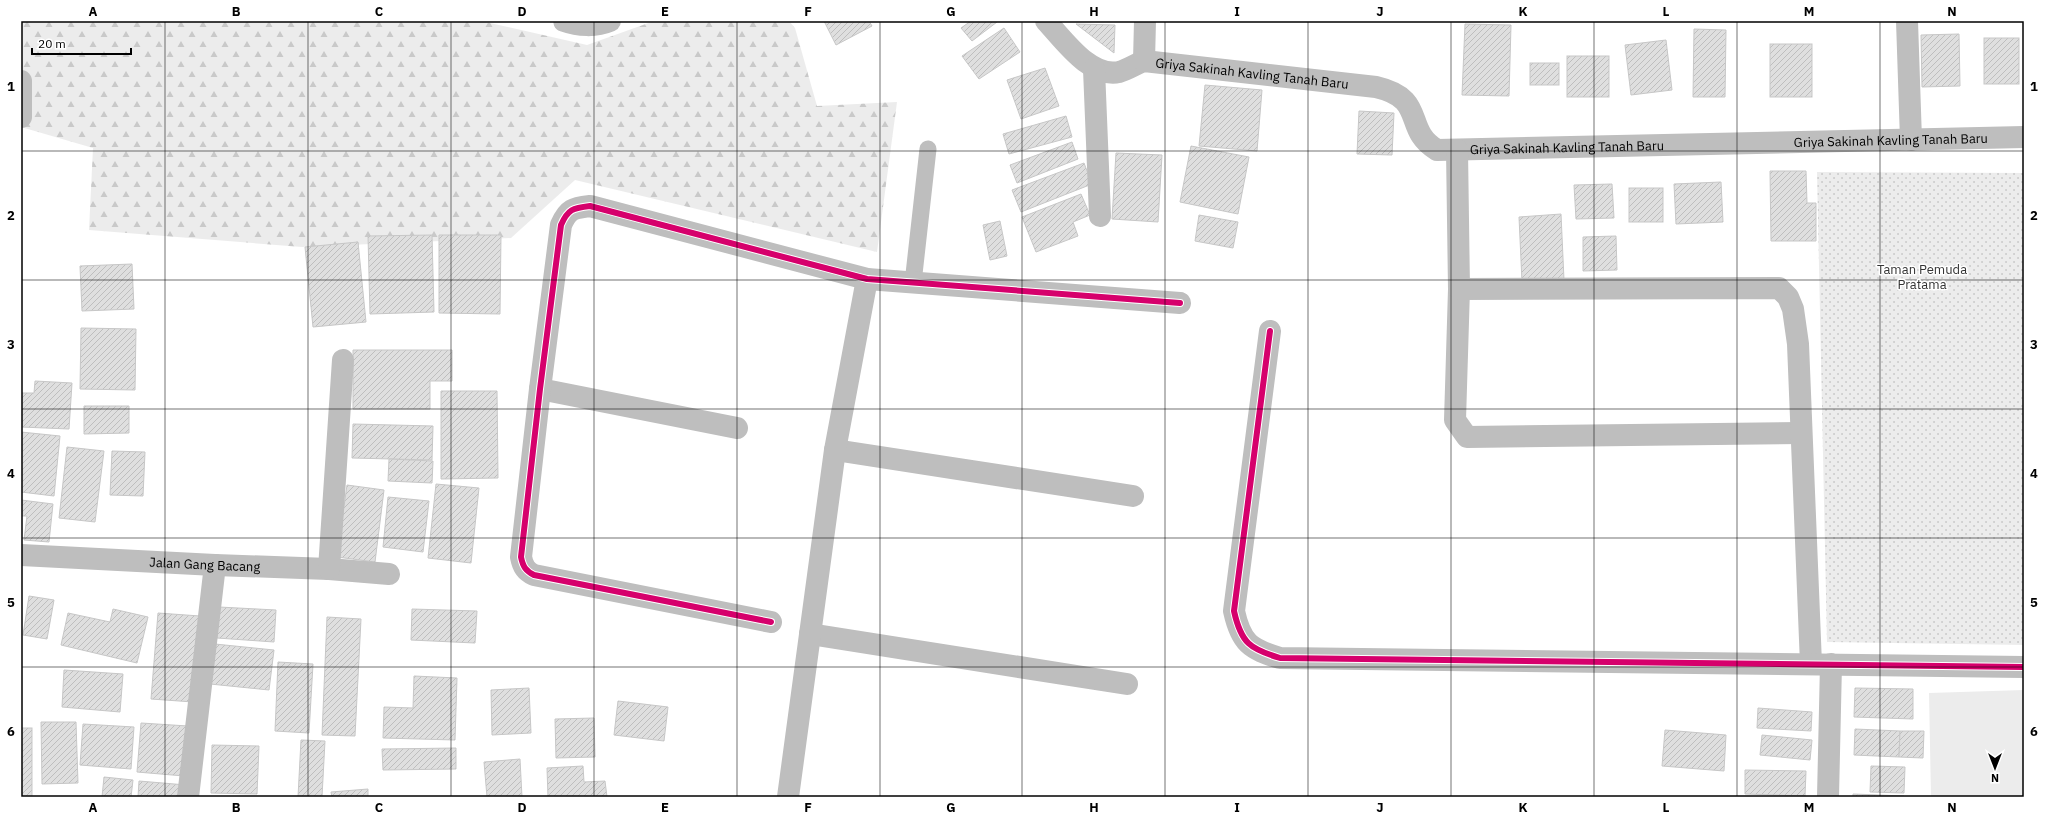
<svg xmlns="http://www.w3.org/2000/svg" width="2045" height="818" font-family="'IBM Plex Sans',sans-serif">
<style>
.grass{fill:#ececec}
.forest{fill:url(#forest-firs)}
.park{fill:url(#park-dots)}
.building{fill:url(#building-hatch);stroke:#c7c7c7}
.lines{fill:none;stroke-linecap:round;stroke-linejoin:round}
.service{stroke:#bebebe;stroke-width:17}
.minor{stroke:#bebebe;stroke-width:22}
.cycleway-casing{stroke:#fff;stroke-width:8}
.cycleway{stroke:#d6006c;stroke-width:6}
.grid{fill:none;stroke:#000;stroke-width:1;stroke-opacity:0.55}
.labels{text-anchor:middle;stroke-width:3;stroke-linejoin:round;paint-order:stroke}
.street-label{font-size:13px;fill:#000;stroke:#fff}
.park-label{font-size:13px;fill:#333;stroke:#fff}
.neatline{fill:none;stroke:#000;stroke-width:1.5}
.grid-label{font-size:13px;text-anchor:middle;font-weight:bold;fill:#000}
</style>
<defs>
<pattern id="forest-firs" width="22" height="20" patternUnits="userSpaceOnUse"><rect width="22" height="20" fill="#ececec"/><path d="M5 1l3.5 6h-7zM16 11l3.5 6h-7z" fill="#c9c9c9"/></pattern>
<pattern id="park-dots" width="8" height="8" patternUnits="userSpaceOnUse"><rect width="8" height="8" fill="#ececec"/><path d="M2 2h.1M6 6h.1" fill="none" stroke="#c9c9c9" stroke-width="1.8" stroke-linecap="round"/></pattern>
<pattern id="building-hatch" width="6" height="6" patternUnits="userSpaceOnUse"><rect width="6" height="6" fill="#dfdfdf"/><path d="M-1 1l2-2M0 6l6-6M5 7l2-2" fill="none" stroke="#bebebe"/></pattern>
</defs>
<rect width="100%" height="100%" fill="#fff"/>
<polygon class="grass" points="2024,690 2024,797 1931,797 1929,693"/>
<polygon class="forest" points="21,21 481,21 587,45 654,21 789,21 795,28 817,106 897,102 877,252 575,180 511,238 302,247 89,230 93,148 21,127"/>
<polygon class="park" points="1817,172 2024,173 2024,645 1827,642"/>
<g class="building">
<polygon points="824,21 869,21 872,26 836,45"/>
<polygon points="971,21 996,21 997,22 972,41 961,28"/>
<polygon points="1076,24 1115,25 1114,53"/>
<polygon points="1465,24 1511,25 1509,96 1462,95"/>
<polygon points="1004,28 1020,52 979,79 962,56"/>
<polygon points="1694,29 1726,30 1725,97 1693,97"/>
<polygon points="1959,34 1960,86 1922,87 1921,35"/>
<rect x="1984" y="38" width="35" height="46"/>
<polygon points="1666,40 1672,90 1631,95 1625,45"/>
<rect x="1770" y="44" width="42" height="53"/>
<rect x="1567" y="56" width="42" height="41"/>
<rect x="1530" y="63" width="29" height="22"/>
<polygon points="1045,68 1059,106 1021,119 1007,80"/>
<polygon points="1205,85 1262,90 1257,151 1199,146"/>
<polygon points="1359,111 1394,113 1392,155 1357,154"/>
<polygon points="1066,116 1072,137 1009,154 1003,134"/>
<polygon points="1072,142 1078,159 1017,183 1010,165"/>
<polygon points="1191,146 1249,157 1238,214 1180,202"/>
<polygon points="1116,153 1162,155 1158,222 1112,219"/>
<polygon points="1084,163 1092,184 1021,212 1012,190"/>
<polygon points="1770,171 1806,171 1807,203 1816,203 1816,241 1771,241"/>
<polygon points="1721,182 1723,222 1676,224 1674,184"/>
<polygon points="1612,184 1614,218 1576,219 1574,185"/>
<rect x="1629" y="188" width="34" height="34"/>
<polygon points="1081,194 1090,215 1073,222 1078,236 1036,252 1022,217"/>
<polygon points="1561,214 1564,280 1522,282 1519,217"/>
<polygon points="1199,215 1238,222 1233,248 1195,241"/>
<polygon points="1000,221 1007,256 990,260 983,225"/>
<polygon points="432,235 434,312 370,314 368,236"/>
<polygon points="439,235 501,235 500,314 439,313"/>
<polygon points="1616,236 1617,270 1583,271 1583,237"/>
<polygon points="358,242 366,322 313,327 305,247"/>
<polygon points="132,264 134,309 82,311 80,266"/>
<polygon points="81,328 136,329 135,390 80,389"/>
<polygon points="353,350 452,350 452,381 430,381 430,409 353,409"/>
<polygon points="35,381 72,383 69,429 21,427 21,393 34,393"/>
<polygon points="441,391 497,391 498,478 441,479"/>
<polygon points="84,406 129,406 129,433 84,434"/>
<polygon points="353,424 433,426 432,460 352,458"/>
<polygon points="21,432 60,436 54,496 21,492"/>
<polygon points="67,447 104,451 95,522 59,518"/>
<polygon points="112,451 145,452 143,496 110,495"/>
<polygon points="389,459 433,461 432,483 388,481"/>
<polygon points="436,484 479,488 471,563 428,558"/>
<polygon points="347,485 384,490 375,562 337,557"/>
<polygon points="388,497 429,501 423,552 383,547"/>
<polygon points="21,500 53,504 49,542 24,540 27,516 21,516"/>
<polygon points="29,596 54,600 47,639 23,635"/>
<polygon points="219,607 276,610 274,642 217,638"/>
<polygon points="113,609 148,617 137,663 61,645 68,613 110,622"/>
<polygon points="412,609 477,611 475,643 411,640"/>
<polygon points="158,613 200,616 193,702 151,699"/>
<polygon points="327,617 361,619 355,736 322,735"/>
<polygon points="215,644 274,650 269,690 210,684"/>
<polygon points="278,662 313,664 309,733 275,731"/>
<polygon points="64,670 123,674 120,712 62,707"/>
<polygon points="414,676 457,678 455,740 383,738 384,707 413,708"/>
<polygon points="529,688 531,733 492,735 491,690"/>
<polygon points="1855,688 1913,689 1913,719 1854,717"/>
<polygon points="618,701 668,707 664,741 614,735"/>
<polygon points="1758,708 1812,712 1811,731 1757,728"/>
<polygon points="594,718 595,757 556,758 555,719"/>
<polygon points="41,722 76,722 78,783 42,784"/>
<polygon points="141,723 188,726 184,776 137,772"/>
<polygon points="83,724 134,727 131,769 80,765"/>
<rect x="21" y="728" width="11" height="69"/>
<polygon points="1855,729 1900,731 1899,757 1854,755"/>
<polygon points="1665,730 1726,735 1724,771 1662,766"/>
<polygon points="1900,731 1924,731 1923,758 1899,757"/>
<polygon points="1762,735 1812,740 1810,760 1760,755"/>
<polygon points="301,740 325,741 322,797 298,797"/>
<polygon points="212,745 259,746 257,794 211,793"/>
<polygon points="456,748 456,769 383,770 382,749"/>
<polygon points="520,759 522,797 487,797 484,762"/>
<polygon points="583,766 584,782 605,781 607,797 548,797 547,768"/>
<polygon points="1871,766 1905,767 1904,793 1870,792"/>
<polygon points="1745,770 1806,771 1805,796 1745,794"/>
<polygon points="104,777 133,780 131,797 102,797"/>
<polygon points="139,781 186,785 185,797 138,797"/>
<polygon points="368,789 368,797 332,797 331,792"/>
<polygon points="1853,794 1904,796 1904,797 1853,797"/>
</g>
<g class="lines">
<polyline class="service" points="913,283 928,149"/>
<g class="minor">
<path d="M564,21C578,26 596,27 610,21"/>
<path id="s1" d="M1046,21C1064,40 1090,78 1119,72C1127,70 1136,64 1144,61L1376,87C1428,99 1402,129 1437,150L2024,137"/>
<polyline points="1907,21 1911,140"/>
<polyline points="1144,61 1145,21"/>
<polyline points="1094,69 1100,216"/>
<polyline points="21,81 21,117"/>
<polyline points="1457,150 1459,289 1455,420 1467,437 1801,433"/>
<polyline points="1459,289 1779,288 1788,297 1793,309 1798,344 1811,664"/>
<path d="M1270,331L1234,611C1241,643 1250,649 1280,658L2024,667"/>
<polyline points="540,389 737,428"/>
<polyline points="835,450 1133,496"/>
<path id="s2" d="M21,555L215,565L329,569L389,574"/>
<polyline points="329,569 343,360"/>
<path d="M771,622L534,575C526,571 523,567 521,557L540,389L561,225C568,209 573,208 590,206L867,279L1180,303"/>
<polyline points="810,634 1127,684"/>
<polyline points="188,797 215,565"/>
<polyline points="788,797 835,450 867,279"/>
<polyline points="1828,797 1831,664"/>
</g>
<g class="cycleway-casing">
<g id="cycleway">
<path d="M1270,331L1234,611C1241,643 1250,649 1280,658L2024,667"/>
<path d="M771,622L534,575C526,571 523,567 521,557L540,389L561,225C568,209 573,208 590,206L867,279L1180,303"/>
</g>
</g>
<use href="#cycleway" class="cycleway"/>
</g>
<path class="grid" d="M165,21V797M308,21V797M451,21V797M594,21V797M737,21V797M880,21V797M1022,21V797M1165,21V797M1308,21V797M1451,21V797M1594,21V797M1737,21V797M1880,21V797M21,151H2024M21,280H2024M21,409H2024M21,538H2024M21,667H2024"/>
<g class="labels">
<g class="street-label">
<text dy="5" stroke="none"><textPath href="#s1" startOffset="229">Griya Sakinah Kavling Tanah Baru</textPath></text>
<text dy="5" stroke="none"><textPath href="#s1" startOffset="900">Griya Sakinah Kavling Tanah Baru</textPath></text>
<text dy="5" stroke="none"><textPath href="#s1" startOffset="576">Griya Sakinah Kavling Tanah Baru</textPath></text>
<text dy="5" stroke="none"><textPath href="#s2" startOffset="184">Jalan Gang Bacang</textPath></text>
</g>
<g class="park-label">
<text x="1922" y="274">Taman Pemuda<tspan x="1922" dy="15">Pratama</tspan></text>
</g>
</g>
<rect width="2045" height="818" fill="none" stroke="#ffffff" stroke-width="44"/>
<g transform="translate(1995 768) rotate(180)" stroke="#ffffff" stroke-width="3" paint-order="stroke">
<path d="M0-3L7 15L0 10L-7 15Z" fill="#000000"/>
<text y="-6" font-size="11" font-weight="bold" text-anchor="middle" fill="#000000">N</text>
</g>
<path d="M32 48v6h99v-6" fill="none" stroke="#000000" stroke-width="2"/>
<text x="38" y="48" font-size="12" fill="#000000" stroke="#ffffff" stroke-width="3" paint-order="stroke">20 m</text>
<rect x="22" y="22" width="2001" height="774" class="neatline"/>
<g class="grid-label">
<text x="93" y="16">A</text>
<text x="236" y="16">B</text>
<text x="379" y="16">C</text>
<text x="522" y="16">D</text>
<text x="665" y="16">E</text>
<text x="808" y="16">F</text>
<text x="951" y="16">G</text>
<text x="1094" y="16">H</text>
<text x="1237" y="16">I</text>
<text x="1380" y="16">J</text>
<text x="1523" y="16">K</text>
<text x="1666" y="16">L</text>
<text x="1809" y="16">M</text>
<text x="1952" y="16">N</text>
<text x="11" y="91">1</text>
<text x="2034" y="91">1</text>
<text x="11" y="220">2</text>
<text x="2034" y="220">2</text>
<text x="11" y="349">3</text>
<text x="2034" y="349">3</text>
<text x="11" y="478">4</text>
<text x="2034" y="478">4</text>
<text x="11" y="607">5</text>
<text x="2034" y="607">5</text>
<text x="11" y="736">6</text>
<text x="2034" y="736">6</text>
<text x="93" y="812">A</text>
<text x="236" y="812">B</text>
<text x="379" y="812">C</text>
<text x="522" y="812">D</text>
<text x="665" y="812">E</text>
<text x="808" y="812">F</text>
<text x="951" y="812">G</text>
<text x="1094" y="812">H</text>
<text x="1237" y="812">I</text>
<text x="1380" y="812">J</text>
<text x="1523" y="812">K</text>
<text x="1666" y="812">L</text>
<text x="1809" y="812">M</text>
<text x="1952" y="812">N</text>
</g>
</svg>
